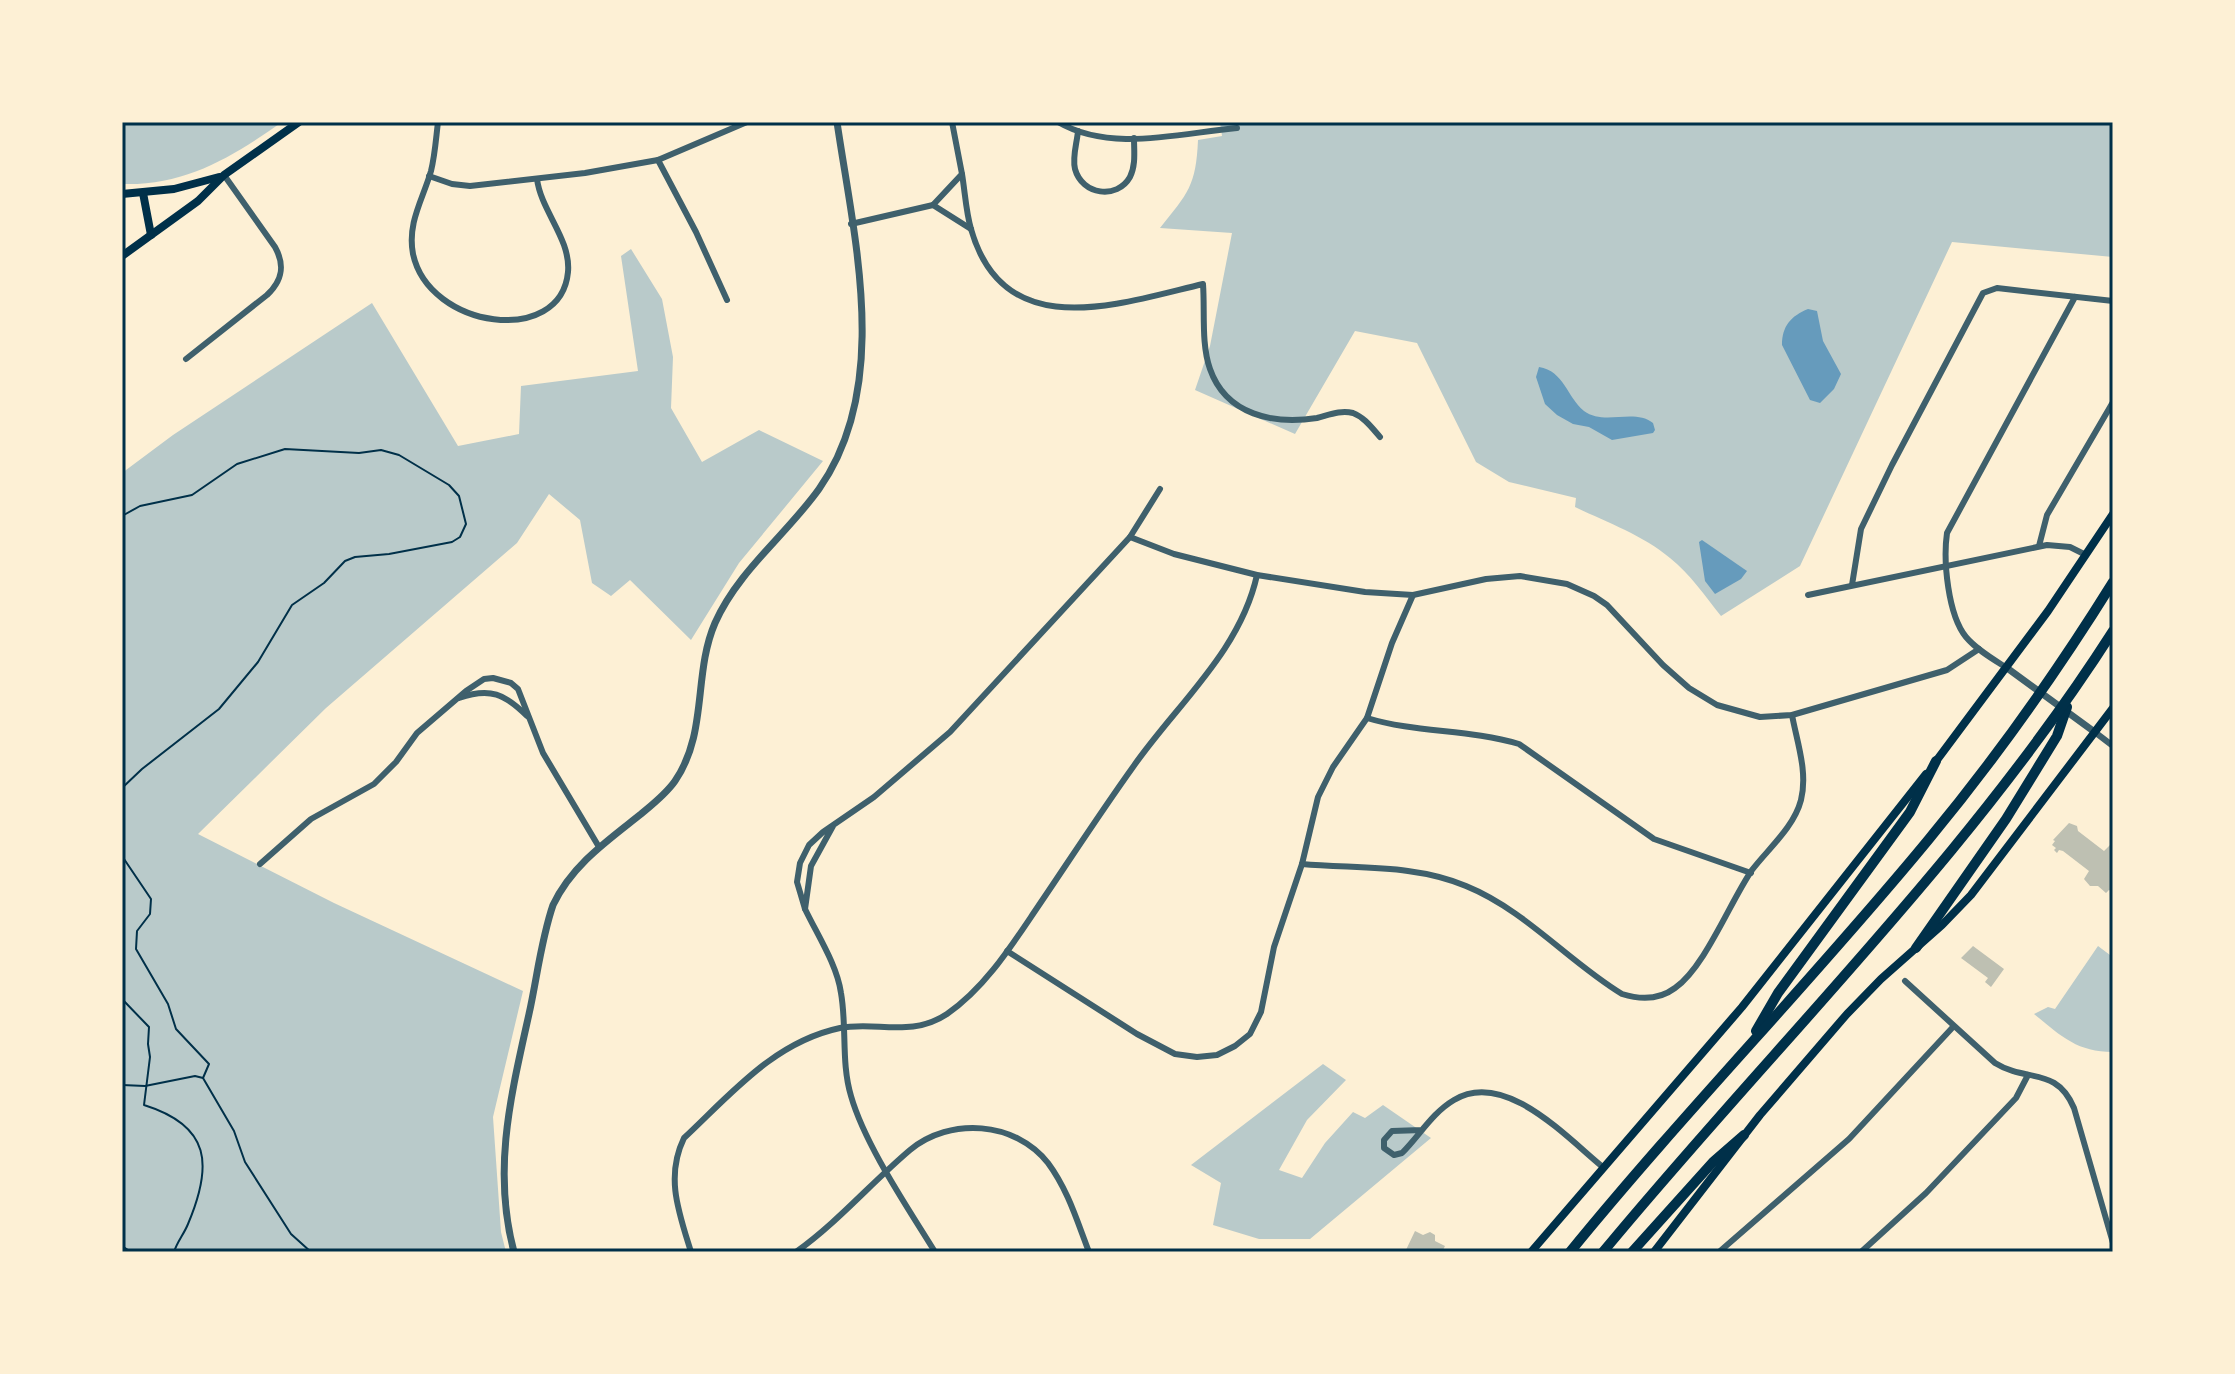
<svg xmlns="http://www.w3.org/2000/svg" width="2235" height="1374" font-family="Barlow,sans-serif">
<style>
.green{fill:#b9caca}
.water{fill:#669bbc}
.building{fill:#bec0b2}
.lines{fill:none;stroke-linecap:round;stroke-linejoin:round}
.path{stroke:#003049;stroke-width:2}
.minor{stroke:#3f606c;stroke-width:6}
.tertiary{stroke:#3f606c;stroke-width:7}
.secondary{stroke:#003049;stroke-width:8}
.motorway{stroke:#003049;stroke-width:10}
.neatline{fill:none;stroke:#003049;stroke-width:3}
</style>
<rect width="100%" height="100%" fill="#fdf0d5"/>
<g class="green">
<path d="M122,122H282C232,157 185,186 122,184Z"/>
<path d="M1220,122H2113V257L1952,242L1800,566L1721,616C1705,596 1690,574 1670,558C1643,535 1606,522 1575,507L1576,498L1509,482L1476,462L1417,343L1355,331L1295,434L1195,390L1210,346L1232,233L1160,228C1188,193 1196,186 1198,140L1222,136Z"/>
<polygon points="631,249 662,299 673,357 671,408 702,462 759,430 823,461 739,563 691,640 630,580 611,596 592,583 580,520 549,494 517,543 326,708 198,834 334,903 523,991 493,1117 501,1232 506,1252 122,1252 122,473 173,435 372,303 458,446 519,434 521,386 638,371 621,256"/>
<path d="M2098,946L2110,955L2113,953V1052C2077,1052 2061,1036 2034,1014L2048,1007L2055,1009Z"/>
<polygon points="1323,1064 1346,1080 1307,1120 1279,1170 1302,1178 1325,1143 1353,1112 1365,1118 1383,1105 1431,1138 1310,1239 1259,1239 1213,1225 1221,1183 1191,1165"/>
</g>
<g class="water">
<path d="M1808,309L1817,311L1823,341L1841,374L1834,389L1820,403L1810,400L1782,345C1782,326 1791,316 1808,309Z"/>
<path d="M1539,367C1564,371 1567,397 1584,411C1604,426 1634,408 1653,423L1655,430L1653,433L1612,440L1589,427L1573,424L1557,415L1545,404L1536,377Z"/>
<polygon points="1702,540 1747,571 1741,579 1715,594 1705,581 1699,542"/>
</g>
<g class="building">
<polygon points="2069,823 2077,826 2078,831 2104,851 2110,845 2113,847 2112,891 2109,890 2106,893 2098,886 2090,886 2084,879 2089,871 2063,851 2059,850 2057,853 2054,850 2056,848 2052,845 2055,841 2053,840"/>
<polygon points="1973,946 2004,969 1991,987 1985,982 1988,978 1961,958"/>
<polygon points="1415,1231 1423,1235 1430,1232 1435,1235 1435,1241 1445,1246 1442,1252 1405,1252"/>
</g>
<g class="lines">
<g class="path">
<polyline points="122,516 140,506 192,495 237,464 285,449 359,453 381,450 399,455 449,485 459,496 466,524 460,537 452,542 389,554 355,557 345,561 324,583 292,605 258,662 219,709 142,769 122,788"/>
<polyline points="122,856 151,899 150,914 137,931 136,949 168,1004 176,1029 209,1064 203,1078 234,1131 245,1162 291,1234 311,1252"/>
<path d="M122,999L149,1027L148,1044L150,1057L144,1105C211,1126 213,1165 188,1224C184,1234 177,1242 174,1252"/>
<polyline points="122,1085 145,1086 195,1076 203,1078"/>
<polyline points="122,1246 131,1252"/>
</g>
<g class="minor">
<path d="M438,122C436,138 435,155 431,171C423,199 407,223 413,254C429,329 561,347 568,272C571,239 541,211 537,179"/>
<path d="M1058,122C1111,153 1180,133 1237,128"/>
<path d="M1078,131C1077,143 1072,157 1075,169C1082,195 1117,200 1130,177C1136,165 1134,151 1134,138"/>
<polyline points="658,160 696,232 727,300"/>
<path d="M962,174C965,192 966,212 971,229C1004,345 1118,304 1203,284C1205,311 1201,344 1210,369C1226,415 1274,425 1317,418C1329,415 1340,410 1353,413C1364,417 1372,428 1380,437"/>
<polyline points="429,176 452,184 470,186 585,173 658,160 747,122"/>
<polyline points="933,205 971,229"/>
<polyline points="851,224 933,205 962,174 952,122"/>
<path d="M186,359L267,295C283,280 285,265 275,247L224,175"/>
<polyline points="1130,537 1174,554 1257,575 1365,592 1413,595 1486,579 1520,576 1567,584 1594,596 1607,605 1663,665 1689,688 1717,705 1760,717 1792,715 1947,670 1979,649"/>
<polyline points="2039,546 2047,515 2113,402"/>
<polyline points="1852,585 1861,529 1892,465 1983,293 1997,288 2113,301"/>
<polyline points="1808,595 2047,545 2070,547 2086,555"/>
<path d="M2007,668C1993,659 1977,650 1966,637C1948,615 1943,561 1947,533L2075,297"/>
<path d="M459,698C490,687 505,694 527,716"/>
<path d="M1367,718C1416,733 1469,729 1519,744L1654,839L1751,873"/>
<polyline points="2096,733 2113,746"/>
<polyline points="833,826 811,866 805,909 797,882 800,863 809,845 823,832 874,797 950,732 1130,537 1160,489"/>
<polyline points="260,864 311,819 374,784 396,762 417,733 466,691 484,679 493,678 511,683 518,689 543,753 599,847"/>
<path d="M1302,864C1357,869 1415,864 1466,886C1525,910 1569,962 1622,994C1641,1000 1659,1000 1675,988C1705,967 1730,902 1752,870C1769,848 1794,827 1801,800C1808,772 1797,742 1792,715"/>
<path d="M805,909C818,936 837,965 841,993C847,1027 841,1063 851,1096C865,1145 908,1208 935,1252"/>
<polyline points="1007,951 1137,1034 1175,1054 1197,1057 1217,1055 1235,1046 1250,1034 1261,1012 1274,947 1302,864 1318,797 1333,767 1367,718 1392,643 1413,595"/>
<path d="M1905,981L1995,1063C2027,1083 2056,1066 2074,1108L2113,1243"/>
<path d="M1422,1130L1392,1131L1384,1140V1148L1394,1155L1402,1153C1420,1135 1432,1113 1454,1100C1505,1069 1567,1138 1604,1168"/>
<path d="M691,1252C679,1213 665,1177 684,1138C731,1094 774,1042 840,1028C876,1021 911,1038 947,1014C985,988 1012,945 1037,908C1069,861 1100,813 1133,767C1176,705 1240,652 1257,575"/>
<path d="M796,1252C838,1222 871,1183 910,1150C950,1117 1015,1121 1048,1163C1068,1190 1077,1221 1089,1252"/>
<polyline points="1719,1252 1849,1139 1953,1027"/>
<polyline points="1861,1252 1926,1193 2016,1098 2028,1075"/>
</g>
<g class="tertiary">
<polyline points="2007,668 2096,733"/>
<path d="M514,1252C492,1170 511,1095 529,1014C537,978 541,940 553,905C572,865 607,841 641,814C653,804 666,794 675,781C708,733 693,674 715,623C738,571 787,534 819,489C892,385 854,239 837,122"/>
</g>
<g class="secondary">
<polyline points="143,193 151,235"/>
<polyline points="122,194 174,189 219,177"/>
<polyline points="122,256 198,201 224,175 299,122"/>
<polyline points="1934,764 2048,611 2113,514"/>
<polyline points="1531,1252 1742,1007 1926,774"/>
<polyline points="1654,1252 1760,1115 1847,1014 1881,979 1942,925 1971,895 2113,708"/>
</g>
<g class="motorway">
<polyline points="1916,948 2006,819 2057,736 2067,707"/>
<polyline points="1756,1031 1778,993 1910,812 1936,761"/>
<path d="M1570,1252C1685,1111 1813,980 1929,839C1996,758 2057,672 2113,582"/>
<path d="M1603,1252C1774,1045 1968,858 2113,631"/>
<polyline points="1632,1252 1713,1162 1744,1135"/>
</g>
</g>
<rect width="2235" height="1374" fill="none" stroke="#fdf0d5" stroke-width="248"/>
<rect x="124" y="124" width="1987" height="1126" class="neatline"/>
</svg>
